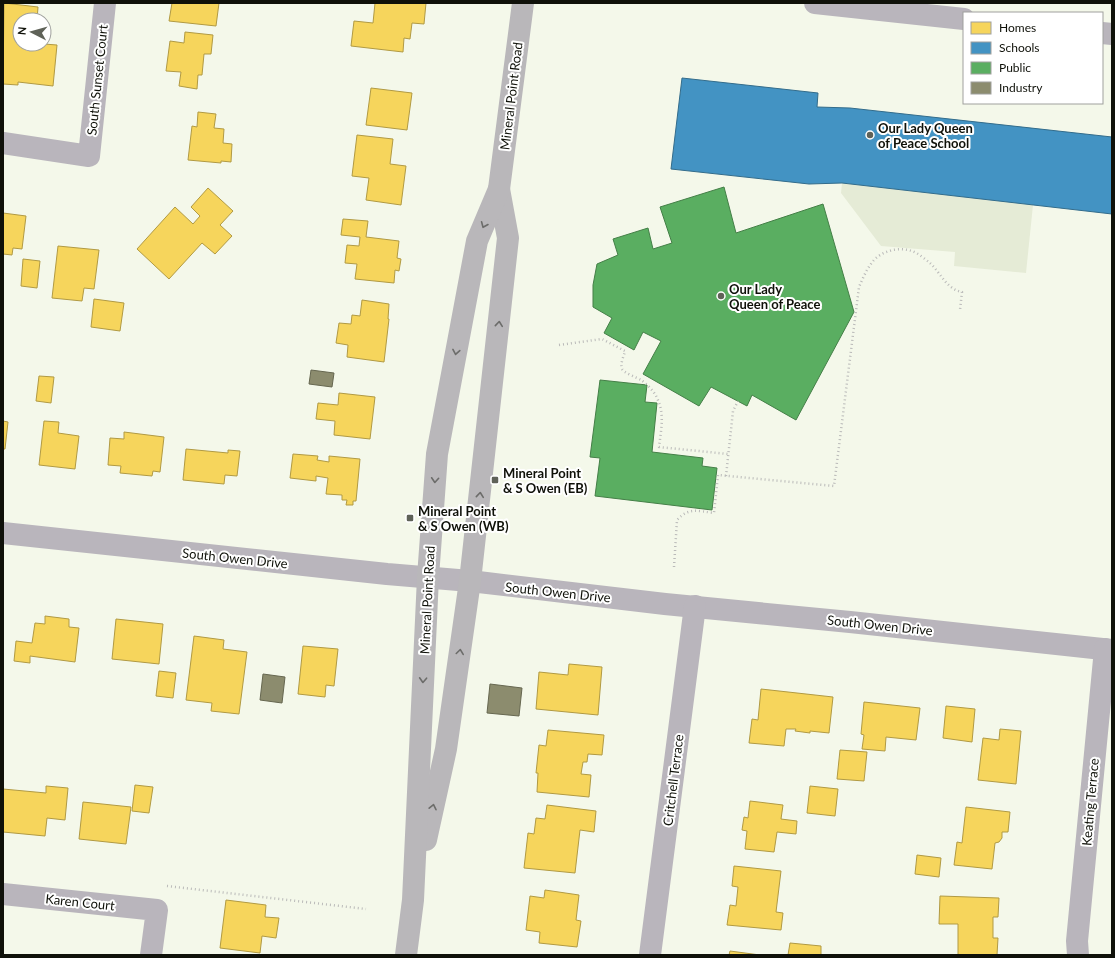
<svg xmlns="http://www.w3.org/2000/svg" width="1115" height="958" font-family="Lato,sans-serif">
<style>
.green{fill:#e5ebd6}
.homes{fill:#f6d55c;stroke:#b19a43}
.schools{fill:#4393c3;stroke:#336c8b}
.public{fill:#5aae61;stroke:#447f47}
.industry{fill:#8c8c6e;stroke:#666750}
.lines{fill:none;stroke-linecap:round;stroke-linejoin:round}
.path{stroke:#babab9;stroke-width:2.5;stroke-dasharray:1 3;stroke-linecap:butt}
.minor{stroke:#b9b5bc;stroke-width:22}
.major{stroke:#b9b7ba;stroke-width:22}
.oneway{stroke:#6c6c6a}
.poi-dot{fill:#5f6258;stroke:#fff;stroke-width:1.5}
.labels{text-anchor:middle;stroke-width:4;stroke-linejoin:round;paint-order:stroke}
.street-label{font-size:13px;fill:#0f1109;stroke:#fff}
.poi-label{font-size:13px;font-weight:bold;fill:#0f1109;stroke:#fff;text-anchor:start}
</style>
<rect width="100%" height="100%" fill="#f4f8ea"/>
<polygon class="green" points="842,183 1033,205 1026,273 954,266 955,252 881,246 841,193"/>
<g class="homes">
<polygon points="4,3 38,7 37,20 20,20 20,44 44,44 57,45 53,86 18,82 18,85 3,84"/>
<polygon points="172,3 219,3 216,26 169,21"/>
<polygon points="375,3 426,3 424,24 412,23 410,39 404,38 403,52 351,46 354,21 373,23"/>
<polygon points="185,32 213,35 211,54 204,54 202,75 198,75 197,89 179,86 181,72 166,71 170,41 184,43"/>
<polygon points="371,88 412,93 407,130 366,125"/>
<polygon points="198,112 216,114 214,128 224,129 223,143 232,144 231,162 221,161 221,163 188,160 192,126 197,127"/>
<polygon points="357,135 393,139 390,164 406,166 401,205 366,200 369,178 352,176"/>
<polygon points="208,188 233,211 220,225 232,236 215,254 202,243 169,279 137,249 175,207 193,224 200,216 191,207"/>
<polygon points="3,213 26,216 22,249 13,248 12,255 3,254"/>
<polygon points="343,219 368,221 366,237 399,241 397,258 401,259 399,271 395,270 394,283 355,279 357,264 345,263 347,245 359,246 360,237 341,235"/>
<polygon points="58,246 99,250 94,289 84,288 82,301 52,298"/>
<polygon points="23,259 40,261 37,288 21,286"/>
<polygon points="94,299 124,303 120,331 91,327"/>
<polygon points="362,300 389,304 388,319 389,319 384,362 347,357 348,345 336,343 339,323 351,324 352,315 360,316"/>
<polygon points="39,376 54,377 51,403 36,401"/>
<polygon points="339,393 375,397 370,439 334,435 335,421 316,419 318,403 338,405"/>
<polygon points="3,421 8,422 5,449 3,449"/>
<polygon points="44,421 59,422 58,433 79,436 75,469 39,465"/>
<polygon points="124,432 164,437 160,472 153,471 152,476 120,473 121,466 108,465 110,438 124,439"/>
<polygon points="186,449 228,453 228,450 240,451 237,476 225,475 224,484 183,480"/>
<polygon points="293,454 318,456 317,460 329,462 329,456 360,459 356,501 353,501 353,505 346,505 347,500 342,500 342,495 326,494 328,478 316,476 316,481 290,478"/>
<polygon points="45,616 69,619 69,627 79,628 75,662 30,656 30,663 14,661 16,641 32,643 35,623 45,624"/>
<polygon points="116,619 163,624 159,664 112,659"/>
<polygon points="194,636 224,640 223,649 247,652 239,714 211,711 212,703 186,700"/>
<polygon points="303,646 338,649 334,686 326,685 325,697 298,694"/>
<polygon points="569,664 602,667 598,715 536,709 539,672 568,675"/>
<polygon points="159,671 176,673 173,698 156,696"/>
<polygon points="761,689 833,697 829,733 810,731 810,733 795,731 796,729 786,729 784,746 749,743 752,719 758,720"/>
<polygon points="864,702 920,708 916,740 886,737 885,751 862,749 864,735 861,734"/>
<polygon points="946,706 975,709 972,742 943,738"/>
<polygon points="1000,729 1021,731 1016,784 978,780 983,738 999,740"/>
<polygon points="548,730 604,735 602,755 588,754 587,762 583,762 581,774 591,775 589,797 537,792 538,773 536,773 539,745 546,746"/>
<polygon points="840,750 867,752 864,781 837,779"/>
<polygon points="135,785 153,787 149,813 132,811"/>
<polygon points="46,786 68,788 65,820 47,818 45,836 3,832 3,789 46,793"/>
<polygon points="810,786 838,789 835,816 807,813"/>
<polygon points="750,801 783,805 781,819 797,821 796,834 777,832 774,852 745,849 747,831 742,830 744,817 748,818"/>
<polygon points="83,802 131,807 126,844 79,839"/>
<polygon points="547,805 596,811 594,832 580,830 575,873 524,868 528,833 534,834 536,818 545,819"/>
<polygon points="966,807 1010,812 1008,832 1002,832 1002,838 999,842 995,843 992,869 954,865 957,842 962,843"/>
<polygon points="917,855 941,858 939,877 915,874"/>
<polygon points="734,866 781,871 776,912 783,913 781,930 727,925 730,905 736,906 738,887 732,886"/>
<polygon points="545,890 579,895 576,920 581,921 577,947 539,943 540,932 526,930 530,896 544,898"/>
<polygon points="940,896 999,898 998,917 993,917 993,938 998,938 997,955 958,955 958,924 939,924"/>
<polygon points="226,900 266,905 265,917 279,918 276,938 262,936 260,953 220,948"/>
<polygon points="790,943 821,946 821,955 788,955"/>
<polygon points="730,951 760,955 729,955"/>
</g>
<polygon class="schools" points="682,78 818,93 817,107 850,108 1112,137 1112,214 842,183 809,184 671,169"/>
<g class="public">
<polygon points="724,187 736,233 823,204 854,312 796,420 752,395 747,406 711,387 699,406 643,374 661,341 643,332 634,350 604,333 612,318 593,307 593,285 597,264 618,255 613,239 648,228 653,249 672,243 660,207"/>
<polygon points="600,380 647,385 645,402 657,403 652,452 703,458 702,466 717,468 712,510 595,496 600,458 590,457"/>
</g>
<g class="industry">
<polygon points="311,370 334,373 332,387 309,384"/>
<polygon points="263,674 285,677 282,703 260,700"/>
<polygon points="490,684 522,688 519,716 487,713"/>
</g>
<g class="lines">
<g class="path">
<path d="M559,345L602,339L625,351C624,356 620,363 622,369C624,373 636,377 641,380C647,384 654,391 657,398C665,414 661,430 659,447L728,454"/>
<polyline points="726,476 733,411 738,401"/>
<path d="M674,567L677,520C689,507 698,511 714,513L718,475L834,486L859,287C863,278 867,268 874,260C884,250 899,247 912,251C918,253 925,259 930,263C941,273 946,289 962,292L960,310"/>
<polyline points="167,886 366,909"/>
</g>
<g class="minor">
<polyline points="815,3 964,19"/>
<polyline points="1102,33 1112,34"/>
<polyline points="3,143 89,156 105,3"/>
<polyline points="3,533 387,574 470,581 665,604 850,622 1112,650"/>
<polyline points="3,894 157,910 151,955"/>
<polyline points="650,955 695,606"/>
<polyline points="1078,955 1077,941 1105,649"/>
</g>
<g class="major">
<polyline points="426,840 446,749 470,581 508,238 499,189"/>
<polyline points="406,955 413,900 428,577 437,454 477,241 499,189 523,3"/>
</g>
</g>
<defs><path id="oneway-chevron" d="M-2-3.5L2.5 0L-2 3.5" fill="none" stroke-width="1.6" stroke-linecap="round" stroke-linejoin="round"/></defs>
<g class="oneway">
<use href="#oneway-chevron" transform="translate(484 225) rotate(113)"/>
<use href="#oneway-chevron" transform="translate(499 324) rotate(-84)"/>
<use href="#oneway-chevron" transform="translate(456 352) rotate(100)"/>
<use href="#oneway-chevron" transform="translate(435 480) rotate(94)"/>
<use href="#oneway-chevron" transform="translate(480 495) rotate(-84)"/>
<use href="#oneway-chevron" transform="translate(460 652) rotate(-82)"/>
<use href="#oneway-chevron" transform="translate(423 680) rotate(93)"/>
<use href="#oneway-chevron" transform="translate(433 807) rotate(-78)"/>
</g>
<g class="poi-dot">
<circle cx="870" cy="135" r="4"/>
<circle cx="721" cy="296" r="4"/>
<rect x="491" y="476" width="8" height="8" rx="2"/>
<rect x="406" y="514" width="8" height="8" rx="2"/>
</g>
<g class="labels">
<g class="street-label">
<text transform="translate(97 80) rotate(-84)" y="5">South Sunset Court</text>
<text transform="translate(511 96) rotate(-83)" y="5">Mineral Point Road</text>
<text transform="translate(235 558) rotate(6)" y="5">South Owen Drive</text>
<text transform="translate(558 592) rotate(6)" y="5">South Owen Drive</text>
<text transform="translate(427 600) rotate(-87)" y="5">Mineral Point Road</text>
<text transform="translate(880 625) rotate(6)" y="5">South Owen Drive</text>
<text transform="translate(673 780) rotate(-83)" y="5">Critchell Terrace</text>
<text transform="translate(1090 802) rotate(-85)" y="5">Keating Terrace</text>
<text transform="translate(80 902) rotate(6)" y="5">Karen Court</text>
</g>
<g class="poi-label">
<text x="878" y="133">Our Lady Queen<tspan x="878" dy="15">of Peace School</tspan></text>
<text x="729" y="294">Our Lady<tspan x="729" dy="15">Queen of Peace</tspan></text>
<text x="503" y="478">Mineral Point<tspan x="503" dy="15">&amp; S Owen (EB)</tspan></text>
<text x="418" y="516">Mineral Point<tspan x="418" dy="15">&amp; S Owen (WB)</tspan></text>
</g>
</g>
<rect width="1115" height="958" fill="none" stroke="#0f1109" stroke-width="8"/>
<rect x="963" y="12" width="140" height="92" fill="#ffffff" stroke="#9fa09d"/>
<rect x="971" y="22" width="20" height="12" fill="#f6d55c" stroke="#9fa09d"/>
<text x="999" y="32" font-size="12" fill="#0f1109">Homes</text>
<rect x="971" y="42" width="20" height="12" fill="#4393c3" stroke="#9fa09d"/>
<text x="999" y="52" font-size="12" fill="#0f1109">Schools</text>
<rect x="971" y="62" width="20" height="12" fill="#5aae61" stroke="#9fa09d"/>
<text x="999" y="72" font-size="12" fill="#0f1109">Public</text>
<rect x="971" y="82" width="20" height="12" fill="#8c8c6e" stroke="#9fa09d"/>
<text x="999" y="92" font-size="12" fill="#0f1109">Industry</text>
<g transform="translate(32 32) rotate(276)"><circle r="19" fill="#ffffff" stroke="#9fa09d"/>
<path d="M0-3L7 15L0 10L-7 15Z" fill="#5f6258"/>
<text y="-6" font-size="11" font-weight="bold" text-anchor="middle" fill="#0f1109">N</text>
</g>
</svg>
